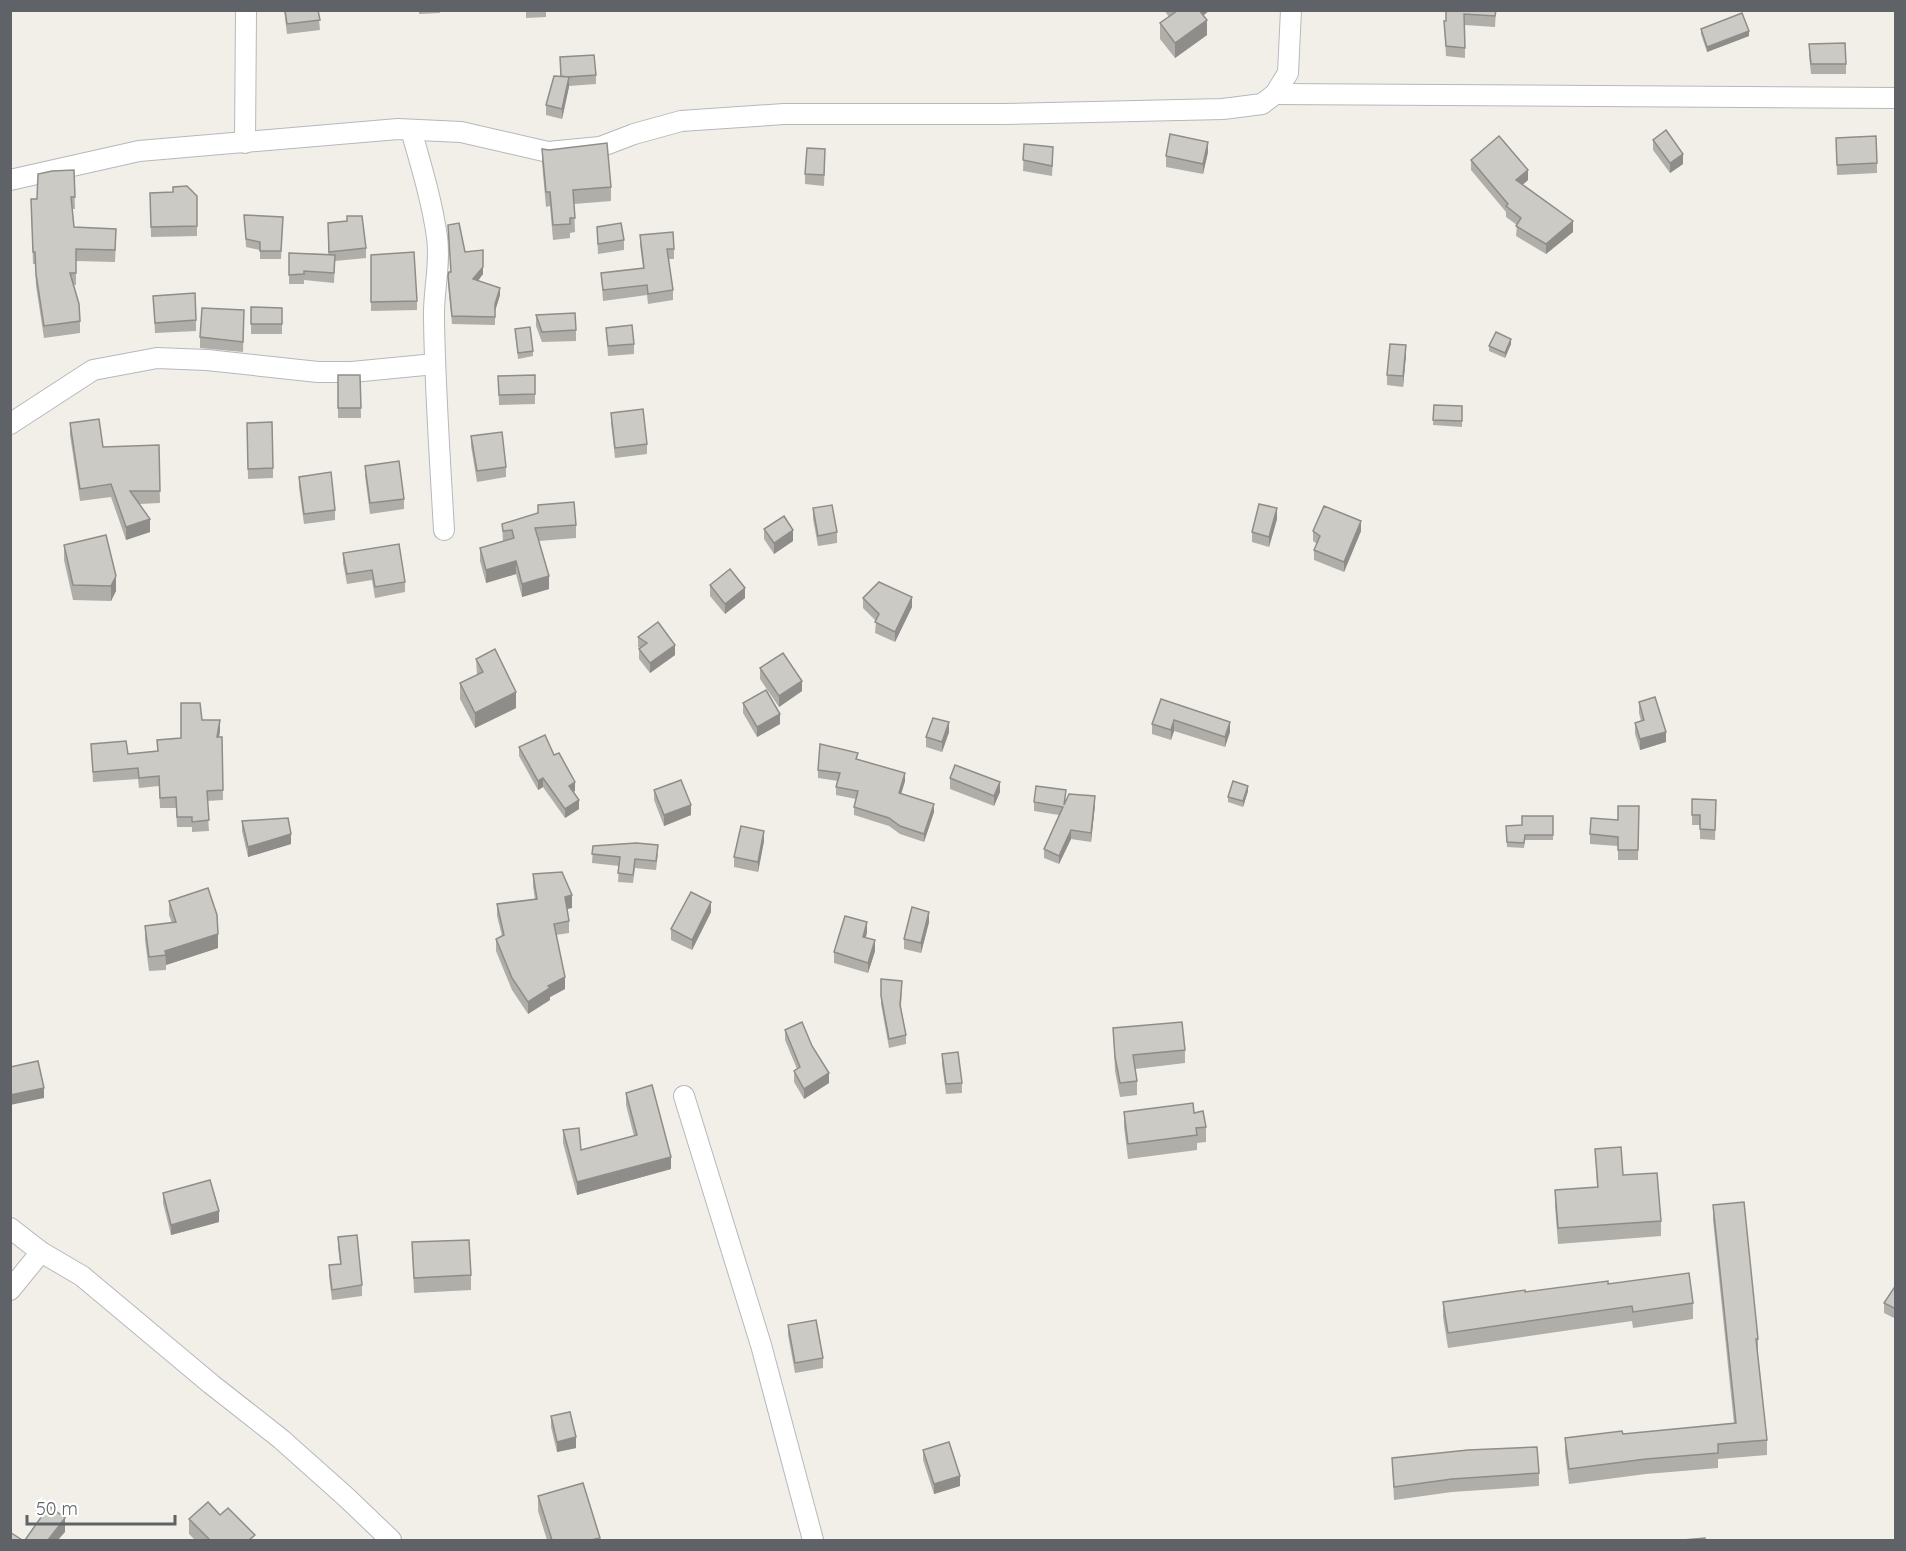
<svg xmlns="http://www.w3.org/2000/svg" width="1906" height="1551" font-family="Quicksand,sans-serif">
<style>
.lines{fill:none;stroke-linecap:round;stroke-linejoin:round}
.minor-casing{stroke:#b5b8bc;stroke-width:22}
.minor{stroke:#fff;stroke-width:20}
.wall{fill:#afaea9}
.shaded-wall{fill:#8f8d8a}
.building{fill:#cccac5;stroke:#8f8d8a;stroke-width:1.5}
</style>
<rect width="100%" height="100%" fill="#f1efe8"/>
<g class="lines">
<g class="minor-casing">
<g id="minor">
<polyline points="1275,94 1896,98"/>
<path d="M411,130C421,165 432,201 437,237C441,265 433,291 434,319C435,389 440,460 444,530"/>
<polyline points="245,143 246,10"/>
<polyline points="10,180 139,151 398,129 461,132 548,152 600,147 634,134 681,121 784,114 1003,114 1223,109 1262,104 1275,94 1288,73 1291,10"/>
<polyline points="10,424 93,370 157,358 207,360 318,372 352,372 435,364"/>
<polyline points="684,1096 761,1345 813,1540"/>
<polyline points="10,1228 41,1252 82,1276 211,1384 281,1439 346,1497 391,1540"/>
<polyline points="10,1290 41,1252"/>
</g>
</g>
<use href="#minor" class="minor"/>
</g>
<g class="wall">
<polygon points="284,10 318,10 320,30 287,34"/>
<polygon points="419,10 440,10 440,13 419,14"/>
<polygon points="526,10 546,10 546,17 526,18"/>
<polygon points="1164,10 1210,10 1203,16 1207,35 1175,58 1160,39 1160,23 1169,17"/>
<polygon points="1446,10 1496,10 1495,27 1465,25 1465,58 1446,56 1444,21 1446,21"/>
<polygon points="1701,29 1749,36 1707,52 1701,34"/>
<polygon points="1809,44 1846,64 1846,74 1811,74 1809,55"/>
<polygon points="596,75 596,84 569,86 562,119 546,115 546,105 561,76"/>
<polygon points="1836,138 1877,163 1877,173 1837,175"/>
<polygon points="1653,140 1683,164 1670,173 1653,150"/>
<polygon points="1024,144 1053,157 1052,176 1023,171"/>
<polygon points="542,149 611,187 611,201 574,204 575,232 570,233 570,238 553,240 550,206 546,207 542,163"/>
<polygon points="1208,152 1203,174 1166,167 1166,156"/>
<polygon points="825,159 824,186 805,184 805,174"/>
<polygon points="1471,160 1528,180 1522,185 1573,232 1546,254 1516,236 1517,225 1506,217 1506,212 1471,170"/>
<polygon points="74,170 75,209 72,209 74,227 116,241 115,262 76,261 76,285 73,285 80,321 80,333 44,338 36,286 35,264 33,264 31,199 37,199"/>
<polygon points="150,193 197,196 197,236 151,237"/>
<polygon points="244,215 283,217 281,259 260,259 260,250 246,247"/>
<polygon points="328,223 366,248 366,258 335,261 334,283 304,280 304,284 289,284 289,253 328,254"/>
<polygon points="448,225 465,252 483,274 478,281 500,295 495,311 495,325 452,324 448,284 449,272 451,272"/>
<polygon points="597,227 624,240 624,250 598,254"/>
<polygon points="640,235 674,249 674,259 668,259 673,290 673,300 648,304 647,295 603,301 601,273 643,268 640,245"/>
<polygon points="371,255 417,301 417,310 371,311"/>
<polygon points="153,296 196,320 196,331 155,333"/>
<polygon points="251,307 282,308 282,334 251,334"/>
<polygon points="536,315 576,330 576,341 542,342 536,326"/>
<polygon points="244,320 243,352 200,348 200,337"/>
<polygon points="606,328 634,344 634,354 608,356"/>
<polygon points="515,329 533,351 533,356 518,359"/>
<polygon points="1511,344 1505,358 1489,351 1489,346"/>
<polygon points="1406,355 1403,387 1387,385 1387,375"/>
<polygon points="338,375 360,375 361,418 338,418"/>
<polygon points="535,375 535,404 499,405 498,376"/>
<polygon points="1434,405 1462,406 1462,427 1433,425"/>
<polygon points="611,413 647,444 647,454 615,458 611,423"/>
<polygon points="70,423 103,447 159,445 160,503 139,504 150,532 126,540 111,497 80,501 70,435"/>
<polygon points="247,423 273,468 273,478 248,479"/>
<polygon points="471,436 506,467 506,477 477,482 471,446"/>
<polygon points="365,466 404,499 404,509 370,514 365,476"/>
<polygon points="299,477 335,510 335,520 304,524 299,487"/>
<polygon points="538,505 576,525 576,538 539,541 549,589 522,597 516,574 486,583 480,561 480,548 503,542 502,524 538,513"/>
<polygon points="813,508 837,532 837,543 818,546 813,519"/>
<polygon points="1277,519 1269,547 1252,542 1252,532"/>
<polygon points="764,529 793,541 774,554 764,539"/>
<polygon points="1313,531 1361,531 1344,572 1314,560 1314,550 1317,544 1313,541"/>
<polygon points="106,535 116,591 111,601 73,600 64,560 64,545"/>
<polygon points="343,553 405,582 405,592 375,598 372,580 347,584 343,563"/>
<polygon points="710,585 745,598 725,614 710,596"/>
<polygon points="863,598 912,607 895,642 875,633 876,621 863,608"/>
<polygon points="638,637 675,655 650,673 639,659 639,649 640,648 638,647"/>
<polygon points="476,659 516,708 475,728 460,699 460,683 477,675"/>
<polygon points="760,668 802,691 779,707 760,679"/>
<polygon points="1161,699 1230,732 1225,747 1174,731 1171,740 1152,734 1152,724"/>
<polygon points="1639,702 1666,742 1640,750 1635,734 1635,723 1641,721 1639,713"/>
<polygon points="743,703 780,724 757,737 743,713"/>
<polygon points="202,720 220,731 219,737 222,737 223,800 207,801 209,831 192,832 192,827 177,827 176,808 160,808 159,786 139,788 138,779 93,782 91,744 128,754 157,751 157,740 181,738"/>
<polygon points="949,732 942,752 926,747 926,737"/>
<polygon points="519,747 554,755 575,791 573,792 579,809 565,818 543,787 538,790 519,756"/>
<polygon points="858,760 905,781 901,794 934,812 924,842 900,834 889,826 854,815 854,807 856,799 836,795 836,787 838,781 818,778 818,770"/>
<polygon points="950,778 1000,792 994,806 950,789"/>
<polygon points="654,790 691,815 664,826 654,800"/>
<polygon points="1248,791 1243,807 1228,802 1228,797"/>
<polygon points="1692,799 1716,810 1715,840 1700,839 1700,825 1692,825"/>
<polygon points="1066,801 1095,805 1091,842 1071,839 1059,864 1044,858 1044,849 1059,815 1034,811 1034,802"/>
<polygon points="1639,806 1638,860 1618,860 1618,846 1590,844 1590,834 1618,820"/>
<polygon points="1553,816 1553,840 1525,840 1524,848 1507,847 1506,826 1522,825"/>
<polygon points="242,821 291,844 248,857 242,831"/>
<polygon points="764,841 758,872 734,867 734,857"/>
<polygon points="593,846 658,854 656,870 635,868 633,883 618,882 619,866 592,863"/>
<polygon points="533,874 572,908 567,909 569,921 569,933 556,935 565,989 550,997 550,1000 528,1014 512,990 496,951 496,939 502,936 497,916 497,904 535,900 533,886"/>
<polygon points="169,901 218,948 166,965 166,970 149,971 145,940 145,926 172,923 169,915"/>
<polygon points="711,912 692,950 671,940 671,929"/>
<polygon points="929,922 921,953 904,949 904,939"/>
<polygon points="867,932 866,938 875,951 868,973 834,963 834,952"/>
<polygon points="881,979 902,989 901,1007 906,1035 906,1044 889,1048 881,1004"/>
<polygon points="1113,1028 1185,1050 1185,1063 1135,1069 1137,1081 1137,1095 1120,1097 1115,1071"/>
<polygon points="785,1030 829,1083 804,1099 794,1082 794,1071 797,1069 785,1040"/>
<polygon points="942,1054 962,1083 962,1093 946,1094 942,1064"/>
<polygon points="626,1093 671,1169 577,1195 563,1143 563,1130 581,1150 634,1136 626,1105"/>
<polygon points="1124,1112 1194,1113 1206,1127 1206,1142 1197,1143 1197,1150 1128,1159 1124,1127"/>
<polygon points="1595,1149 1661,1221 1661,1236 1558,1244 1555,1206 1555,1190 1597,1187"/>
<polygon points="163,1193 219,1222 171,1235 163,1203"/>
<polygon points="1713,1205 1758,1339 1758,1355 1767,1440 1767,1455 1718,1459 1718,1468 1646,1474 1569,1484 1565,1453 1565,1438 1623,1434 1734,1424 1713,1220"/>
<polygon points="338,1237 362,1285 362,1296 332,1300 329,1276 329,1265 340,1264 338,1247"/>
<polygon points="412,1242 471,1275 471,1290 414,1293"/>
<polygon points="1608,1284 1693,1303 1693,1319 1633,1328 1632,1321 1448,1348 1443,1317 1443,1302"/>
<polygon points="1896,1285 1896,1319 1884,1313 1884,1303"/>
<polygon points="788,1325 823,1358 823,1368 795,1373 788,1335"/>
<polygon points="551,1416 576,1448 557,1452 551,1427"/>
<polygon points="923,1450 960,1486 934,1494 923,1460"/>
<polygon points="1392,1458 1539,1473 1539,1486 1452,1492 1394,1500"/>
<polygon points="538,1496 600,1540 547,1540 538,1511"/>
<polygon points="189,1519 255,1540 195,1540 189,1534"/>
</g>
<g class="shaded-wall">
<polygon points="1196,10 1210,10 1196,21"/>
<polygon points="1207,20 1207,35 1175,58 1175,43"/>
<polygon points="1749,31 1749,36 1707,52 1707,47"/>
<polygon points="569,77 569,87 562,119 562,109"/>
<polygon points="1208,142 1208,152 1203,174 1203,164"/>
<polygon points="1683,154 1683,164 1670,173 1670,163"/>
<polygon points="1528,170 1528,180 1516,191 1516,180"/>
<polygon points="1573,221 1573,232 1546,254 1546,244"/>
<polygon points="483,250 483,274 473,287 473,279"/>
<polygon points="500,288 500,295 495,311 495,304"/>
<polygon points="1511,339 1511,344 1505,358 1505,353"/>
<polygon points="1406,345 1406,355 1403,387 1403,376"/>
<polygon points="1277,508 1277,519 1269,547 1269,537"/>
<polygon points="150,519 150,532 126,540 126,527"/>
<polygon points="1361,521 1361,531 1344,572 1344,562"/>
<polygon points="793,530 793,541 774,554 774,543"/>
<polygon points="516,561 516,574 486,583 486,570"/>
<polygon points="116,576 116,591 111,601 111,586"/>
<polygon points="549,576 549,589 522,597 522,584"/>
<polygon points="745,588 745,598 725,614 725,604"/>
<polygon points="912,597 912,607 895,642 895,632"/>
<polygon points="675,645 675,655 650,673 650,663"/>
<polygon points="802,681 802,691 779,707 779,696"/>
<polygon points="516,692 516,708 475,728 475,713"/>
<polygon points="780,714 780,724 757,737 757,727"/>
<polygon points="220,720 220,731 217,747 217,737"/>
<polygon points="1174,720 1174,731 1171,740 1171,730"/>
<polygon points="949,722 949,732 942,752 942,742"/>
<polygon points="1230,722 1230,732 1225,747 1225,737"/>
<polygon points="1666,732 1666,742 1640,750 1640,739"/>
<polygon points="905,773 905,781 899,801 899,793"/>
<polygon points="543,778 543,787 538,790 538,781"/>
<polygon points="575,782 575,791 569,795 569,786"/>
<polygon points="1000,782 1000,792 994,806 994,796"/>
<polygon points="1248,786 1248,791 1243,807 1243,801"/>
<polygon points="1095,796 1095,805 1091,842 1091,833"/>
<polygon points="579,800 579,809 565,818 565,809"/>
<polygon points="934,804 934,812 924,842 924,834"/>
<polygon points="691,805 691,815 664,826 664,815"/>
<polygon points="1071,830 1071,839 1059,864 1059,856"/>
<polygon points="764,831 764,841 758,872 758,862"/>
<polygon points="291,834 291,844 248,857 248,847"/>
<polygon points="572,895 572,908 565,909 565,897"/>
<polygon points="711,902 711,912 692,950 692,940"/>
<polygon points="929,912 929,922 921,953 921,943"/>
<polygon points="867,922 867,932 863,947 863,937"/>
<polygon points="218,934 218,948 166,965 165,951"/>
<polygon points="875,940 875,951 868,973 868,963"/>
<polygon points="565,977 565,989 550,997 550,1000 528,1014 528,1002 548,986"/>
<polygon points="829,1073 829,1083 804,1099 804,1089"/>
<polygon points="44,1088 44,1098 10,1105 10,1095"/>
<polygon points="671,1157 671,1169 577,1195 577,1182"/>
<polygon points="219,1211 219,1222 171,1235 171,1225"/>
<polygon points="576,1437 576,1448 557,1452 557,1442"/>
<polygon points="960,1476 960,1486 934,1494 934,1484"/>
<polygon points="65,1518 65,1532 58,1540 48,1540"/>
</g>
<g class="building">
<polygon points="285,10 318,10 320,20 287,24"/>
<polygon points="1176,10 1199,10 1207,20 1175,43 1160,23 1177,11"/>
<polygon points="1446,10 1496,10 1495,16 1464,14 1465,48 1446,46 1444,21 1446,21"/>
<polygon points="1742,13 1749,31 1707,47 1701,29"/>
<polygon points="1845,43 1846,64 1811,64 1809,44"/>
<polygon points="594,55 596,75 567,77 561,76 560,57"/>
<polygon points="554,76 569,77 562,109 546,105"/>
<polygon points="1666,130 1683,154 1670,163 1653,140"/>
<polygon points="1170,134 1208,142 1203,164 1166,156"/>
<polygon points="1499,136 1528,170 1516,180 1573,221 1546,244 1516,226 1521,218 1506,206 1508,204 1471,160"/>
<polygon points="1876,136 1877,163 1837,165 1836,138"/>
<polygon points="607,143 611,187 573,190 575,218 570,218 570,224 553,225 550,192 546,192 542,149 549,150"/>
<polygon points="1024,144 1053,147 1052,166 1023,160"/>
<polygon points="807,148 825,149 824,175 805,174"/>
<polygon points="74,170 75,197 71,197 74,227 116,229 115,250 76,249 76,273 70,273 79,304 80,321 44,326 36,274 35,252 33,252 31,199 37,199 38,174 52,171"/>
<polygon points="187,186 197,196 197,226 151,227 150,193 173,192 173,187"/>
<polygon points="244,215 283,217 281,251 260,251 260,242 246,239"/>
<polygon points="347,216 362,216 366,248 329,252 328,223 347,221"/>
<polygon points="459,223 465,252 483,250 483,267 473,279 500,288 495,304 495,317 452,316 448,276 449,272 451,272 448,225"/>
<polygon points="621,223 624,240 598,244 597,227"/>
<polygon points="673,232 674,249 667,249 673,290 648,294 647,285 603,290 601,273 644,268 640,235"/>
<polygon points="414,252 417,301 371,302 371,255"/>
<polygon points="289,253 335,255 334,273 304,271 304,274 289,275"/>
<polygon points="195,293 196,320 155,323 153,296"/>
<polygon points="251,307 282,308 282,324 251,324"/>
<polygon points="202,308 244,310 243,342 200,337"/>
<polygon points="575,313 576,330 542,332 536,315"/>
<polygon points="632,325 634,344 608,346 606,328"/>
<polygon points="530,327 533,351 518,353 515,329"/>
<polygon points="1496,332 1511,339 1505,353 1489,346"/>
<polygon points="1390,344 1406,345 1403,376 1387,375"/>
<polygon points="338,375 360,375 361,408 338,408"/>
<polygon points="535,375 535,394 499,395 498,376"/>
<polygon points="1434,405 1462,406 1462,421 1433,420"/>
<polygon points="643,409 647,444 615,448 611,413"/>
<polygon points="99,419 103,447 159,445 160,491 130,491 150,519 126,527 111,484 80,489 70,423"/>
<polygon points="272,422 273,468 248,469 247,423"/>
<polygon points="502,432 506,467 477,471 471,436"/>
<polygon points="399,461 404,499 370,503 365,466"/>
<polygon points="331,472 335,510 304,514 299,477"/>
<polygon points="574,502 576,525 535,528 549,576 522,584 516,561 486,570 480,548 514,538 512,530 503,531 502,524 538,513 538,505"/>
<polygon points="1259,504 1277,508 1269,537 1252,532"/>
<polygon points="832,505 837,532 818,536 813,508"/>
<polygon points="1324,506 1361,521 1344,562 1314,550 1320,536 1313,531"/>
<polygon points="784,516 793,530 774,543 764,529"/>
<polygon points="106,535 116,576 111,586 73,585 64,545"/>
<polygon points="399,544 405,582 375,587 372,570 347,574 343,553"/>
<polygon points="730,569 745,588 725,604 710,585"/>
<polygon points="879,582 912,597 895,632 875,622 879,614 863,598"/>
<polygon points="658,622 675,645 650,663 639,649 647,643 638,637"/>
<polygon points="495,649 516,692 475,713 460,683 483,672 476,659"/>
<polygon points="783,653 802,681 779,696 760,668"/>
<polygon points="766,690 780,714 757,727 743,703"/>
<polygon points="1655,697 1666,732 1640,739 1635,723 1644,720 1639,702"/>
<polygon points="1161,699 1230,722 1225,737 1174,720 1171,730 1152,724"/>
<polygon points="181,703 200,703 202,720 220,720 217,737 222,737 223,790 207,791 209,820 192,822 192,817 177,817 176,797 160,798 159,776 139,778 138,768 93,772 91,744 126,741 128,754 158,751 157,740 181,738"/>
<polygon points="933,718 949,722 942,742 926,737"/>
<polygon points="545,735 554,755 559,753 575,782 569,786 579,800 565,809 543,778 538,781 519,747"/>
<polygon points="820,744 858,753 856,759 905,773 899,793 934,804 924,834 900,826 889,818 854,807 858,791 836,787 840,773 818,770"/>
<polygon points="955,765 1000,782 994,796 950,778"/>
<polygon points="681,780 691,805 664,815 654,790"/>
<polygon points="1233,781 1248,786 1243,801 1228,797"/>
<polygon points="1036,786 1066,790 1064,805 1069,794 1095,796 1091,833 1071,830 1059,856 1044,849 1063,807 1034,802"/>
<polygon points="1692,799 1716,800 1715,830 1700,829 1700,815 1692,815"/>
<polygon points="1618,806 1639,806 1638,850 1618,850 1618,837 1590,834 1591,818 1618,820"/>
<polygon points="1522,816 1553,816 1553,835 1525,835 1524,843 1507,842 1506,826 1522,825"/>
<polygon points="288,818 291,834 248,847 242,821"/>
<polygon points="741,826 764,831 758,862 734,857"/>
<polygon points="636,843 658,845 656,861 635,859 633,875 618,873 620,857 592,854 593,846"/>
<polygon points="562,872 572,895 565,897 569,921 554,924 565,977 548,986 550,988 528,1002 512,978 496,939 504,935 497,904 537,899 533,874"/>
<polygon points="208,888 217,915 218,934 165,951 166,955 149,957 145,926 176,922 169,901"/>
<polygon points="691,892 711,902 692,940 671,929"/>
<polygon points="912,907 929,912 921,943 904,939"/>
<polygon points="845,916 867,922 863,937 875,940 868,963 834,952"/>
<polygon points="881,979 902,981 900,1005 906,1035 889,1039 881,996"/>
<polygon points="802,1022 812,1046 829,1073 804,1089 794,1071 800,1067 785,1030"/>
<polygon points="1182,1022 1185,1050 1133,1055 1137,1081 1120,1083 1115,1057 1113,1028"/>
<polygon points="958,1052 962,1083 946,1084 942,1054"/>
<polygon points="38,1061 44,1088 10,1095 10,1067"/>
<polygon points="652,1085 671,1157 577,1182 563,1130 579,1128 581,1150 637,1135 626,1093"/>
<polygon points="1193,1103 1194,1113 1203,1111 1206,1127 1196,1128 1197,1135 1128,1144 1124,1112"/>
<polygon points="1621,1147 1623,1175 1657,1173 1661,1221 1558,1228 1555,1190 1598,1187 1595,1149"/>
<polygon points="210,1180 219,1211 171,1225 163,1193"/>
<polygon points="1744,1202 1758,1339 1756,1339 1767,1440 1718,1444 1718,1453 1646,1459 1569,1469 1565,1438 1622,1431 1623,1434 1736,1423 1713,1205"/>
<polygon points="357,1235 362,1285 332,1290 329,1265 341,1264 338,1237"/>
<polygon points="469,1240 471,1275 414,1278 412,1242"/>
<polygon points="1689,1273 1693,1303 1633,1312 1632,1306 1448,1333 1443,1302 1525,1290 1525,1292 1608,1281 1608,1284"/>
<polygon points="1896,1285 1896,1309 1884,1303"/>
<polygon points="816,1320 823,1358 795,1363 788,1325"/>
<polygon points="570,1412 576,1437 557,1442 551,1416"/>
<polygon points="949,1442 960,1476 934,1484 923,1450"/>
<polygon points="1537,1447 1539,1473 1452,1479 1394,1487 1392,1458 1468,1450"/>
<polygon points="583,1483 600,1538 591,1540 552,1540 538,1496"/>
<polygon points="208,1502 220,1515 228,1508 255,1535 249,1540 210,1540 189,1519"/>
<polygon points="49,1506 65,1518 48,1540 25,1540"/>
<polygon points="10,1532 22,1540 10,1540"/>
<polygon points="1705,1538 1705,1540 1683,1540"/>
</g>
<rect width="1906" height="1551" fill="none" stroke="#5f6368" stroke-width="24"/>
<path d="M27 1515v9h148v-9" fill="none" stroke="#5f6368" stroke-width="3"/>
<text x="36" y="1515" font-size="18" fill="#5f6368" stroke="#ffffff" stroke-width="4.5" paint-order="stroke">50 m</text>
</svg>
